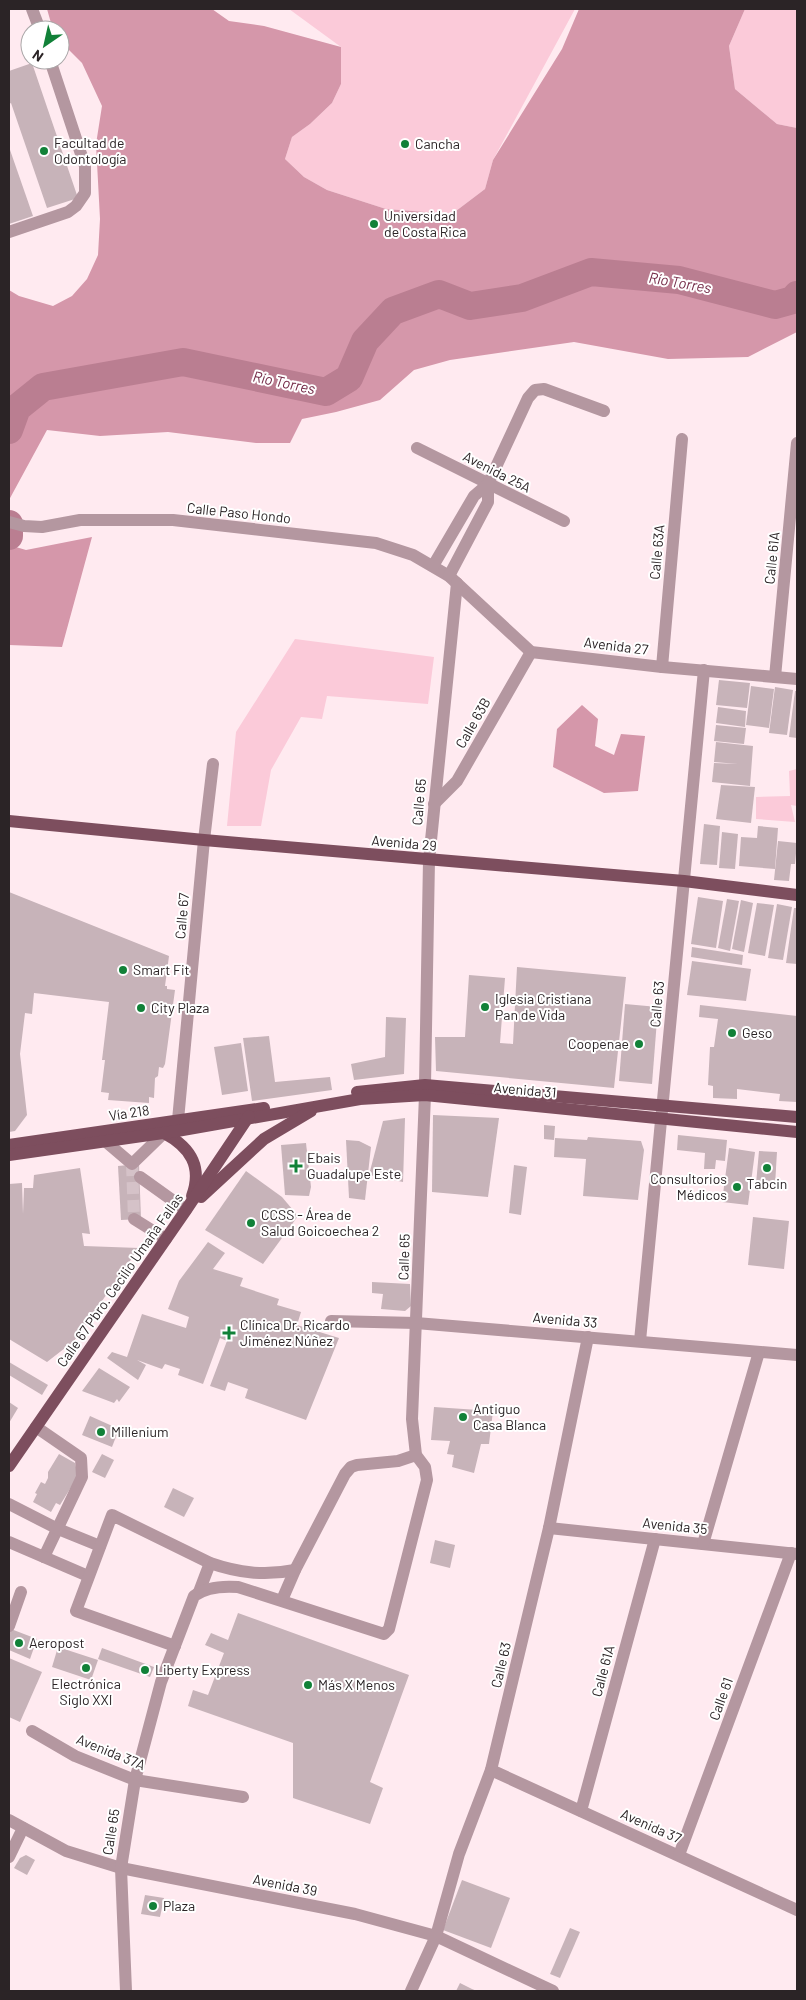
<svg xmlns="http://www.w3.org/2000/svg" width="806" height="2000" font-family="Barlow,sans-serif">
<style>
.green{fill:#fbcad9}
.forest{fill:#d597aa}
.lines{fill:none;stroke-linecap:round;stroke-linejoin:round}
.stream{stroke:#ba7e91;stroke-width:4.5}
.river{stroke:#ba7e91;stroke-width:28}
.building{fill:#c7b3b9}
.minor-tunnel{stroke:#d5c2c8;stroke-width:12;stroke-dasharray:12 6;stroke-linecap:butt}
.minor{stroke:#b497a0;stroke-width:12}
.major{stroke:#7d4e5e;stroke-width:12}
.poi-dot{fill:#118138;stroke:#fff;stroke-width:2}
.labels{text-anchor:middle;stroke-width:4;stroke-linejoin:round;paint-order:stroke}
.poi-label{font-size:14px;fill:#2b2426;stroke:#fff;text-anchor:start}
.street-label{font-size:14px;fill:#2b2426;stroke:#fff}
.water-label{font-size:15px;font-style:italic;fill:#742a47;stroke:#fff}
</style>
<rect width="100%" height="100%" fill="#ffeaf0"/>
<g class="green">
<polygon points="289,9 575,9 493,160 485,189 452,214 386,209 327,190 304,177 285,159 292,137 310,124 332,103 341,84 341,47"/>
<polygon points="745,9 797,9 797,128 777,124 735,89 729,46"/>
<polygon points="295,639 434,657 428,704 327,696 322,719 301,717 271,770 261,826 227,826 236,732"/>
<polygon points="797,769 797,806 791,805 795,822 756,819 756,797 790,796 789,771"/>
</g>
<g class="forest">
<polygon points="47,9 212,9 229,21 264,26 341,47 341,84 332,103 310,124 292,137 285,159 304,177 327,190 386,209 452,214 485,189 493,160 562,49 579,9 745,9 729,46 735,89 777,124 797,128 797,332 748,357 668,359 574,342 450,360 414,370 380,400 336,412 302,419 290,443 256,443 168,432 100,436 47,430 9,500 9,290 19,296 53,306 72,296 87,279 98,255 100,219 96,144 102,106 82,63 60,41 60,30 53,30"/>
<polygon points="92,537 62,647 9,645 9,545 26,550"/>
<polygon points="582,705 598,719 595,746 614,755 621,734 645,736 638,791 604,793 553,767 557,729"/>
</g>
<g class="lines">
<polyline class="stream" points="9,405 17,408"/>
<g class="river">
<polyline points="9,430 17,408 43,387 183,362 326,392 349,378 365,341 393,311 439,294 470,306 522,298 591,272 679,280 775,305 793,300 797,295"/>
<polyline points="9,524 9,536"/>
</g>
</g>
<g class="building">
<polygon points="32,63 78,198 47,208 11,103 9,104 9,71"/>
<polygon points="9,147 33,216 9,224"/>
<polygon points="719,680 750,683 747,708 716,705"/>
<polygon points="751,686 774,689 769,728 746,725"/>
<polygon points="775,687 793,690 787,735 769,733"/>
<polygon points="795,691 797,691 797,738 789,737"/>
<polygon points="718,707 746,711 745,727 716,723"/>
<polygon points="716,725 746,728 744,744 714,741"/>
<polygon points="716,742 753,746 750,786 712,782 714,763 738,764 714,762"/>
<polygon points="721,785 755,787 751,823 716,819"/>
<polygon points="704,824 720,826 717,865 700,864"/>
<polygon points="758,826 778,828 775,869 739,866 741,837 757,838"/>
<polygon points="722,832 738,834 735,869 719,868"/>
<polygon points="778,841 797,843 795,864 791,864 789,881 774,880"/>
<polygon points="9,892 169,956 165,986 167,986 167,989 175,990 165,1064 163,1068 159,1067 158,1076 155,1078 154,1098 149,1097 149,1103 108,1100 109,1093 101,1092 105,1060 102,1060 109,1002 34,993 32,1014 25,1013 20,1054 27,1115 15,1131 9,1132"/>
<polygon points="698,897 723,901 716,948 691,944"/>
<polygon points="727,899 739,901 730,951 718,948"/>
<polygon points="741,900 753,903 744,952 732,949"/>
<polygon points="757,903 774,905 765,956 748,953"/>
<polygon points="777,904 792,907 783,960 768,958"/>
<polygon points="794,908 797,908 797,964 786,963"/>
<polygon points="692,947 743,955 742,965 691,957"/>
<polygon points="692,961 751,969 746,1001 687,995"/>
<polygon points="517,967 626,977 614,1088 436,1071 435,1037 465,1037 469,975 505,978 500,1043 513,1044"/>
<polygon points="625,1004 658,1007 652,1084 619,1081"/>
<polygon points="700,1005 797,1016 797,1102 779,1101 780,1094 737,1089 737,1099 713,1098 713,1086 708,1085 710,1047 714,1047 718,1019 699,1017"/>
<polygon points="386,1017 406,1018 404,1074 354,1080 351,1064 385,1057"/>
<polygon points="269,1036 275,1082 330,1077 332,1090 252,1101 243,1038"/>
<polygon points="241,1043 248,1091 222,1095 214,1047"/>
<polygon points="433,1115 499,1118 488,1197 432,1192"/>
<polygon points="405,1118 403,1182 369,1175 383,1121"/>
<polygon points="544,1125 555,1126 554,1140 544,1139"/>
<polygon points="678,1135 727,1140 725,1161 716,1160 715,1169 704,1169 705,1153 677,1150"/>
<polygon points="588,1137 641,1141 644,1150 638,1200 583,1196 586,1159 554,1157 555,1138 587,1140"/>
<polygon points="346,1140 359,1141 371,1147 365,1200 349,1198"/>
<polygon points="306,1143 311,1187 309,1196 285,1195 281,1145"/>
<polygon points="729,1148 755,1152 748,1205 722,1202"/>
<polygon points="759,1151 777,1152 775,1185 756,1184"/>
<polygon points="139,1164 141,1219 121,1220 118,1166"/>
<polygon points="514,1165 527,1167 521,1215 509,1213"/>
<polygon points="80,1168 90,1234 82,1233 84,1246 139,1248 74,1341 47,1362 9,1339 9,1184 22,1183 23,1214 24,1188 33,1188 34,1175"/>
<polygon points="246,1171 282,1197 298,1216 263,1264 205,1230"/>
<polygon points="753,1217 789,1221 784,1269 748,1265"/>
<polygon points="208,1242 225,1253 213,1269 243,1278 240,1286 279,1299 277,1305 301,1312 297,1325 339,1338 306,1420 245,1398 248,1389 228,1382 225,1391 210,1386 227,1341 220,1338 203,1384 178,1375 180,1369 165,1364 162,1369 137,1360 146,1365 138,1380 107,1358 112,1352 127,1357 142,1314 186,1328 189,1317 168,1309 179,1281"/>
<polygon points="372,1282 410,1284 411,1306 405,1311 381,1309 383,1294 372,1293"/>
<polygon points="9,1362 48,1385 42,1395 9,1375"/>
<polygon points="99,1368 130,1387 119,1402 117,1399 114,1403 82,1391"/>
<polygon points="9,1402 18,1408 9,1423"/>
<polygon points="434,1407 493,1411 489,1444 481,1444 474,1473 452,1467 454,1455 447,1454 450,1441 431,1440"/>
<polygon points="90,1416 119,1429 112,1447 82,1435"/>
<polygon points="59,1454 75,1463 78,1476 60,1505 56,1503 51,1512 33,1502 37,1494 35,1493 41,1482 45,1484 48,1478 48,1472"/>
<polygon points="102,1454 114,1460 105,1478 92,1472"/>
<polygon points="173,1488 194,1498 184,1517 164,1507"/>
<polygon points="435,1540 455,1545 450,1568 430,1563"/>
<polygon points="238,1613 409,1675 370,1782 383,1788 370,1824 293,1798 293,1743 188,1706 193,1690 208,1695 224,1653 205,1645 211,1633 228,1640"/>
<polygon points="11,1629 37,1639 30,1659 9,1650 9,1635"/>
<polygon points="58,1647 98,1660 91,1680 52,1667"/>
<polygon points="102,1648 154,1667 150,1677 98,1659"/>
<polygon points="9,1658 42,1672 20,1722 9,1717"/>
<polygon points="26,1855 35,1860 27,1875 14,1868 20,1858"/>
<polygon points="462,1880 510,1898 491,1948 443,1930"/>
<polygon points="145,1895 164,1898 160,1917 141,1914"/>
<polygon points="570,1928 580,1932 560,1978 550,1974"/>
<polygon points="460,1983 472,1989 477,1991 456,1991"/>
</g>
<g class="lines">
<polyline class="minor-tunnel" points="132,1164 134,1219"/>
<g class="minor">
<polyline points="32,9 40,30"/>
<polyline points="9,232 68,212 76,206 85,193 85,166 50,60"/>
<polyline points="417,448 564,521"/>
<polyline points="9,522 24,526 42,527 80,520 173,520 376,543 413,555 449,576 531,652 662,667 797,679"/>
<polyline points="433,566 474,496 488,484"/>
<polyline points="449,576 488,502 488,484 528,398 535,390 544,389 604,411"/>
<polyline points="662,667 682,439"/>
<polyline points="775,677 797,443"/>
<polyline points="434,804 457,781 531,652"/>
<polyline points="425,1085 429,860 457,583"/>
<polyline points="177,1131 204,840 213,764"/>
<polyline points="105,1141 132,1164 164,1133"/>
<polyline points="140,1177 186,1210"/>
<polyline points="134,1219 166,1239"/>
<polyline points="331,1321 416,1323 797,1355"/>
<polyline points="640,1341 704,670"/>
<polyline points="36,1427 81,1458 82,1477 44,1557"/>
<polyline points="9,1504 58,1529 100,1546"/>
<polyline points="549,1528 797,1554"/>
<polyline points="9,1542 88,1576"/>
<polyline points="703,1544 759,1352"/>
<polyline points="199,1592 210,1563"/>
<polyline points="282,1600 295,1570 345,1474 351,1467 357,1465 398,1461 416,1455"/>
<polyline points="9,1626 21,1592"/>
<path d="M175,1646L76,1611L112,1515L210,1563C239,1573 265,1576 295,1570"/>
<polyline points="32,1731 75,1756 135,1780 243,1797"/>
<polyline points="491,1770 797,1910"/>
<polyline points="581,1811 655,1539"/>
<polyline points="9,1820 66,1851 121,1868 355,1914 436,1936 553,1991"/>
<polyline points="679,1855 791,1553"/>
<polyline points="9,1857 23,1828"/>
<path d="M126,1991L121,1868L135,1780L161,1682L194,1596C206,1587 224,1586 238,1587L384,1634L389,1629L427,1480L425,1467L416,1455L412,1419L425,1095"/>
<polyline points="411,1991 436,1936 459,1854 491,1770 549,1528 588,1337"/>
</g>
<g class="major">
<polyline points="9,821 204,840 684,881 797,895"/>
<polyline points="357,1092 425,1085 797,1117"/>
<path d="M164,1133C190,1147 203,1166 192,1196"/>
<polyline points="9,1145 264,1108"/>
<polyline points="9,1155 177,1131 360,1099 425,1095 797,1132"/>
<polyline points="201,1197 264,1139 311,1111"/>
<polyline points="9,1466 186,1210 249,1116"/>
</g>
</g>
<g class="poi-dot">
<circle cx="405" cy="144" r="5"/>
<circle cx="44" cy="151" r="5"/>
<circle cx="374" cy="224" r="5"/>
<circle cx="123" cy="970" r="5"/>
<circle cx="485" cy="1007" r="5"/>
<circle cx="141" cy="1008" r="5"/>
<circle cx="732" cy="1033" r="5"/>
<circle cx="639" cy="1044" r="5"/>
<path d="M293.5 1158.5h5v5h5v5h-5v5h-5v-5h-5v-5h5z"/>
<circle cx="767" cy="1168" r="5"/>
<circle cx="737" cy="1187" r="5"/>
<circle cx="251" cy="1223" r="5"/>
<path d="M226.5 1325.5h5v5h5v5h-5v5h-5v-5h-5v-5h5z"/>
<circle cx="463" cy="1417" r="5"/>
<circle cx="101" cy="1432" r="5"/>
<circle cx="19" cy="1643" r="5"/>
<circle cx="86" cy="1668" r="5"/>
<circle cx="145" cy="1670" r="5"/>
<circle cx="308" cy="1685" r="5"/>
<circle cx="153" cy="1906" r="5"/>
</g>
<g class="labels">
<g class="poi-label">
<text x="54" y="148">Facultad de<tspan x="54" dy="16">Odontología</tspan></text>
<text x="415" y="149">Cancha</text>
<text x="384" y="221">Universidad<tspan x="384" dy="16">de Costa Rica</tspan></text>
<text x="133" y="975">Smart Fit</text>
<text x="495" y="1004">Iglesia Cristiana<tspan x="495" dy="16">Pan de Vida</tspan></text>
<text x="151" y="1013">City Plaza</text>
<text x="742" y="1038">Geso</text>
<text x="629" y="1049" text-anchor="end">Coopenae</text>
<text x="307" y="1163">Ebais<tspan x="307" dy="16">Guadalupe Este</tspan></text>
<text x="727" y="1184" text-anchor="end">Consultorios<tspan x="727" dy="16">Médicos</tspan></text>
<text x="767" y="1189" text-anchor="middle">Tabcin</text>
<text x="261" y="1220">CCSS - Área de<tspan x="261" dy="16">Salud Goicoechea 2</tspan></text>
<text x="240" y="1330">Clínica Dr. Ricardo<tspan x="240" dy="16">Jiménez Núñez</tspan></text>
<text x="473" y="1414">Antiguo<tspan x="473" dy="16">Casa Blanca</tspan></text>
<text x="111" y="1437">Millenium</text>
<text x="29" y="1648">Aeropost</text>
<text x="155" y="1675">Liberty Express</text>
<text x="86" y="1689" text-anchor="middle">Electrónica<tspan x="86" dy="16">Siglo XXI</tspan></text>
<text x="318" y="1690">Más X Menos</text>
<text x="163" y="1911">Plaza</text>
</g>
<g class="street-label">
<text transform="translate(497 472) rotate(27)" y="5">Avenida 25A</text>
<text transform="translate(239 513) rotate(6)" y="5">Calle Paso Hondo</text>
<text transform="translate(657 552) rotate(-85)" y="5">Calle 63A</text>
<text transform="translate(772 558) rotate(-84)" y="5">Calle 61A</text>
<text transform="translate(616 646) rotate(7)" y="5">Avenida 27</text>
<text transform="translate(473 723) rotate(-60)" y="5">Calle 63B</text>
<text transform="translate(419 802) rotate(-85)" y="5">Calle 65</text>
<text transform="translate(404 843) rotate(5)" y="5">Avenida 29</text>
<text transform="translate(182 916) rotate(-85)" y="5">Calle 67</text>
<text transform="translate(657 1004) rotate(-85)" y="5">Calle 63</text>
<text transform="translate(525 1090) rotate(5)" y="5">Avenida 31</text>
<text transform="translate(129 1113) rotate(-9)" y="5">Vía 218</text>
<text transform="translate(404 1257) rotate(-88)" y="5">Calle 65</text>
<text transform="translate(120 1280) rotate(-55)" y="5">Calle 67 Pbro. Cecilio Umaña Fallas</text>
<text transform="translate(565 1320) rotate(5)" y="5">Avenida 33</text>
<text transform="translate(675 1526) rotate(6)" y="5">Avenida 35</text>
<text transform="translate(501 1665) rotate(-77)" y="5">Calle 63</text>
<text transform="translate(603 1671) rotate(-75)" y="5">Calle 61A</text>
<text transform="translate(721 1699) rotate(-70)" y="5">Calle 61</text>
<text transform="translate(111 1752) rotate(22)" y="5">Avenida 37A</text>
<text transform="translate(651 1826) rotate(24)" y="5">Avenida 37</text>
<text transform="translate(111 1832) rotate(-81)" y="5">Calle 65</text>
<text transform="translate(285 1885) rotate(11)" y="5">Avenida 39</text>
</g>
<g class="water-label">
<text transform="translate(680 283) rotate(10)" y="5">Río Torres</text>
<text transform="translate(284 383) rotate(12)" y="5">Río Torres</text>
</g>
</g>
<rect width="806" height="2000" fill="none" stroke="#2b2426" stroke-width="20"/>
<g transform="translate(45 45) rotate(214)"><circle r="24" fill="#ffffff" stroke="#aaa7a8"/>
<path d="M0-4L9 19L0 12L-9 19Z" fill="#118138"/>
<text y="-8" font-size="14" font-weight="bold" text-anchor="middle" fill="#2b2426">N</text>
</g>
</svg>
